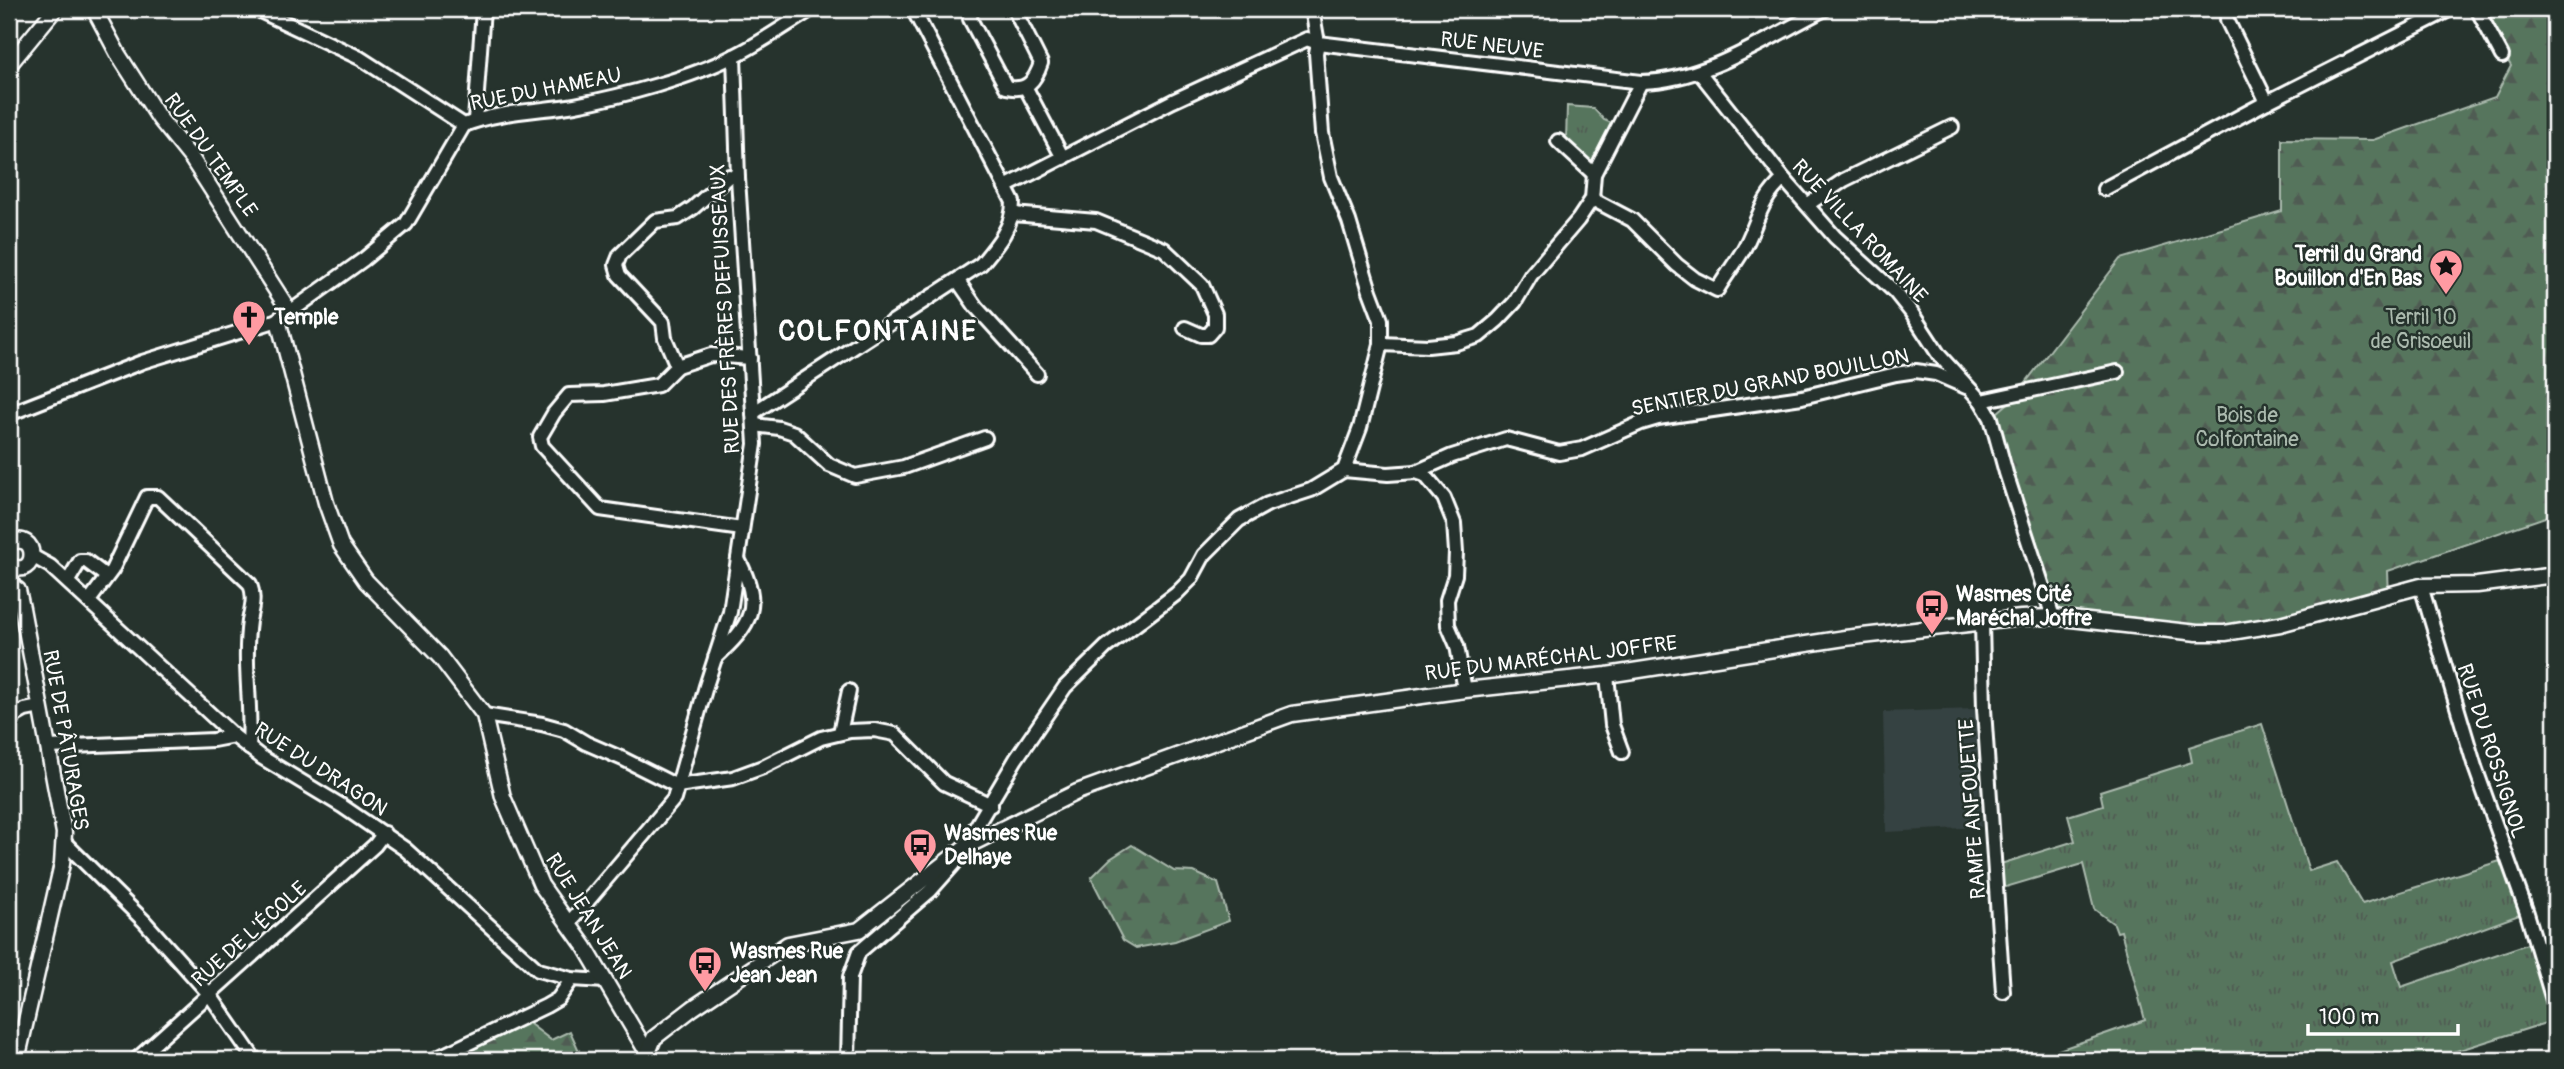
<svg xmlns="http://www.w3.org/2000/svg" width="2564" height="1069" font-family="Pangolin,sans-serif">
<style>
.built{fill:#364242}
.grass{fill:url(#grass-tufts);stroke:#abbaae;stroke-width:2}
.forest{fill:url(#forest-firs);stroke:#abbaae;stroke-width:2}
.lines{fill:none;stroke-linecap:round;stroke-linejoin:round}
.minor-casing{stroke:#fff;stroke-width:18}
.tertiary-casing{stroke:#fff;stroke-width:19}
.minor{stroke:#26332d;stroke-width:12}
.tertiary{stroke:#26332d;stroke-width:14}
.labels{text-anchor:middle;stroke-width:5;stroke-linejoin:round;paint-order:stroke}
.street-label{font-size:21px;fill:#fff;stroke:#26332d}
.poi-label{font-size:21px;font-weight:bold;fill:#fff;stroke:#26332d;text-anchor:start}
.park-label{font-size:21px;fill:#abbaae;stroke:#26332d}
.district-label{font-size:28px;font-weight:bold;letter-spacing:2px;fill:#fff;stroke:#26332d}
</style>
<defs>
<pattern id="grass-tufts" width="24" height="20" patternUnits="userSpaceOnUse" patternTransform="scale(1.75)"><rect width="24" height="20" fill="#57755d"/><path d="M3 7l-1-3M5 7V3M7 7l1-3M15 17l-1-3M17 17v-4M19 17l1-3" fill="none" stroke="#505c53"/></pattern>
<pattern id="forest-firs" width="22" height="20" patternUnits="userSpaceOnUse" patternTransform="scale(1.75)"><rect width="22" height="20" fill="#57755d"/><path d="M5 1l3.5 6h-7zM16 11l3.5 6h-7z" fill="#505c53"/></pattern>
</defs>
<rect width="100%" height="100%" fill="#26332d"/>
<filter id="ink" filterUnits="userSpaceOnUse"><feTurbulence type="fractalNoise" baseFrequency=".0143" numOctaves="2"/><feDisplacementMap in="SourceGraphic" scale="14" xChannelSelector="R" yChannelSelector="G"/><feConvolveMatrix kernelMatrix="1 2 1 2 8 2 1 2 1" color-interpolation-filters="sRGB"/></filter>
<g filter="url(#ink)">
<polygon class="built" points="1975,709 1981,827 1886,832 1883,712"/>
<g class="grass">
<polygon points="1567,106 1593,108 1604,120 1619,126 1614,137 1606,133 1594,157 1599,160 1591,163 1566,141"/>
<polygon points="2262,724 2309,871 2337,862 2362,904 2500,861 2522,914 2393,961 2401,987 2530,943 2552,1021 2428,1060 2289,1060 2288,1058 2282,1060 2030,1060 2145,1020 2121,931 2117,932 2114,924 2094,909 2083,864 1996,890 1994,866 2075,841 2068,816 2103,805 2100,791 2192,762 2189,747"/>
</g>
<g class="forest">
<polygon points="2478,9 2555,9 2555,520 2548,516 2388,571 2389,596 2197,633 2131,617 2053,617 1991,418 2013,399 2120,259 2282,211 2282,139 2373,140 2495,97 2511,66"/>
<polygon points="1132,845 1174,871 1194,872 1218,883 1229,921 1175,941 1136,948 1123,940 1091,878 1110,859"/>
<polygon points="526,1021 551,1040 570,1031 580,1053 571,1060 454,1060"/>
</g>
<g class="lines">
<g class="minor-casing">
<g id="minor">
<path d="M256,9L360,58L464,125C500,111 538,111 575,105C624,96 690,78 734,56C761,43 787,24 812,9"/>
<path d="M971,9L970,19L1006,87C1027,92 1035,81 1041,63L1014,9"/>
<polyline points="2477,9 2502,56"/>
<polyline points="2227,20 2267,102"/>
<polyline points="1700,73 1784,179 1835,237 1895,292 1911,312 1939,355 1981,401 1991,418 2006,473 2053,617"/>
<polyline points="1026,88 1063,158"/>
<polyline points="475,120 483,9"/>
<polyline points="1558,141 1594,174"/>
<polyline points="738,178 729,176 693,208 678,218 655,221 620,255 616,265 619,275 663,322 665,338 677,366 711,355 750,358"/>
<path d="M1005,187L1173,101L1307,39L1318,43L1641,82C1706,81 1767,38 1825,9"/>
<polyline points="2104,189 2267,102 2451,9"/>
<path d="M1592,199L1632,220L1677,265L1695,279L1717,290C1725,277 1734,265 1742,252C1758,225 1758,201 1784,179"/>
<polyline points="1807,205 1844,180 1952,127"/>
<polyline points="1013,214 1096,221 1164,249 1202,285 1215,314 1215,327 1208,335 1201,335 1185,328"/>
<polyline points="958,281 976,307 1037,374"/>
<polyline points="290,312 364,259 406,224 464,125"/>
<polyline points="1381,344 1428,346 1456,343 1479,336 1498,320 1515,302 1531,275 1578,220 1592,199 1594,174 1641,82"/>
<polyline points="677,366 658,385 604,394 569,395 554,413 540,437 542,446 600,509 742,529"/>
<polyline points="1981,401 2117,372"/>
<path d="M753,413L981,264C997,245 1013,227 1013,202L913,9"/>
<polyline points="9,414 142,362 278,320"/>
<polyline points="754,425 779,428 794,433 829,465 855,476 904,467 985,438"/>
<polyline points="1344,470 1388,474 1416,472 1425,475 1444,498 1454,523 1456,552 1455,575 1447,600 1448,625 1457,646 1465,690"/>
<polyline points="1416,472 1452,456 1506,439 1559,453 1582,449 1641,423 1658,418 1802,397 1896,374 1916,371 1936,374 1966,387"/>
<polyline points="32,556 50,566 234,736 261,757 342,806 405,849 538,970 572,979 605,981"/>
<polyline points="68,581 80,561 86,561 106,576"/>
<polyline points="2421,586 2475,767 2527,913 2555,1007"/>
<path d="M89,601L112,570L147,497H158L250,584C255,597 252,607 249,621C243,665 252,705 249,748"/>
<polyline points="1982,623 1984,709 2003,992"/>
<path d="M715,658C752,624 763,606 738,559"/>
<polyline points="1607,675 1612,725 1622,752"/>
<polyline points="484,715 542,724 564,730 586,743 623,759 677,786 733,778 763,767 821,738 850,731 874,730 895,734 944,783 991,805"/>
<polyline points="9,719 25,710 40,707"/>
<polyline points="840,733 849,691"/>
<polyline points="49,747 213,740 234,736"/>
<polyline points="64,842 144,921 210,995 255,1060"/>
<polyline points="569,923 674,799 706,686 730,612 755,444 738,178 734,56"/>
<polyline points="136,1060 375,845 384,833"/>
<polyline points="433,1060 546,1006 558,999 572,979"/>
<polyline points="848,1060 850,977 859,952 930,891 954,864 1016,759 1065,687 1106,647 1176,594 1191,579 1204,555 1239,520 1268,504 1311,490 1344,470 1360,428 1381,344 1381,320 1370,291 1349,221 1331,177 1322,133 1316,53 1318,43 1312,9"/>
</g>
</g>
<g class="tertiary-casing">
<g id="tertiary">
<polyline points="94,9 118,54 159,118 192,159 290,312 278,320 326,503 341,545 366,581 440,657 484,715 503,797 541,885 585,947 651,1059"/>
<polyline points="9,65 55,9"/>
<path d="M9,544C39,527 39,582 9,565"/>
<polyline points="9,574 13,587 18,590 22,608 64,833 62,864 17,1060"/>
<polyline points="648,1053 654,1038 693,1008 788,944 859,930 965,847 1077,792 1292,714 1465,690 1607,675 1845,638 2021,618 2053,617 2197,633 2225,633 2280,624 2421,586 2477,585 2555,575"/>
</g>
</g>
<use href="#minor" class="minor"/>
<use href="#tertiary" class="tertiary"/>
</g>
</g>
<defs>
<g id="sight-pin" transform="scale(1.75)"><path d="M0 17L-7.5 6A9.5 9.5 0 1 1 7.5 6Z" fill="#ff9aa2" stroke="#26332d"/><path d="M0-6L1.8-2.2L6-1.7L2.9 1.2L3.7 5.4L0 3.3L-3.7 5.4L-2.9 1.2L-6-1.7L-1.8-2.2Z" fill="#111"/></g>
<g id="church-pin" transform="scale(1.75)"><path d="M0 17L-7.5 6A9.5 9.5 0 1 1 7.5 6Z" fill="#ff9aa2" stroke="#26332d"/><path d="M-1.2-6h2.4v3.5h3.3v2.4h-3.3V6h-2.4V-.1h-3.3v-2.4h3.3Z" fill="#111"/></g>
<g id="bus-pin" transform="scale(1.75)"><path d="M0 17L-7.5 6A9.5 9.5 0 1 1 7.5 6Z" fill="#ff9aa2" stroke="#26332d"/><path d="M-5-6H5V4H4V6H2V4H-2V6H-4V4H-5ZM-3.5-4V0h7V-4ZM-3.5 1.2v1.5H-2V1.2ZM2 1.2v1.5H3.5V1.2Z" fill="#111"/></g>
</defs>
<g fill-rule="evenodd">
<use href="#sight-pin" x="2446" y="266"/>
<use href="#church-pin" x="249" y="317"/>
<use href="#bus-pin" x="1932" y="606"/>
<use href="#bus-pin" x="920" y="845"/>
<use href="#bus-pin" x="705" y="963"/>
</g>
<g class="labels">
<g class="street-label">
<text transform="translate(1492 45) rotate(7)" y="7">RUE NEUVE</text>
<text transform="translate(546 89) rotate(-11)" y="7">RUE DU HAMEAU</text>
<text transform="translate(211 155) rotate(55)" y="7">RUE DU TEMPLE</text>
<text transform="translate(1860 231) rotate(47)" y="7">RUE VILLA ROMAINE</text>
<text transform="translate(725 309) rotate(-93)" y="7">RUE DES FRÈRES DEFUISSEAUX</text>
<text transform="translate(1770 382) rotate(-11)" y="7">SENTIER DU GRAND BOUILLON</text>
<text transform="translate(1551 658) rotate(-7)" y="7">RUE DU MARÉCHAL JOFFRE</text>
<text transform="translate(66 740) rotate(80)" y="7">RUE DE PÂTURAGES</text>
<text transform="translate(2492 751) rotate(72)" y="7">RUE DU ROSSIGNOL</text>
<text transform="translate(321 769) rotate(33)" y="7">RUE DU DRAGON</text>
<text transform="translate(1972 809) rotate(-94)" y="7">RAMPE ANFOUETTE</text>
<text transform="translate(589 916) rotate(58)" y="7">RUE JEAN JEAN</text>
<text transform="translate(249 934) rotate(-42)" y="7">RUE DE L'ÉCOLE</text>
</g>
<g class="poi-label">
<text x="2422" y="261" text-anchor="end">Terril du Grand<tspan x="2422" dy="24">Bouillon d'En Bas</tspan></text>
<text x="274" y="324">Temple</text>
<text x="1956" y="601">Wasmes Cité<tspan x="1956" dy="24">Maréchal Joffre</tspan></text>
<text x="944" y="840">Wasmes Rue<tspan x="944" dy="24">Delhaye</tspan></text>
<text x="730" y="958">Wasmes Rue<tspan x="730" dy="24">Jean Jean</tspan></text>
</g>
<g class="park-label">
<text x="2421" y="324">Terril 10<tspan x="2421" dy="24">de Grisoeuil</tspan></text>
<text x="2247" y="422">Bois de<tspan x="2247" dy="24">Colfontaine</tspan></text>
</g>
<g class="district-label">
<text x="878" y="340">COLFONTAINE</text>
</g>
</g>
<rect width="2564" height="1069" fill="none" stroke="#26332d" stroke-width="35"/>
<rect x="18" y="18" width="2529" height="1034" fill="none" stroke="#fff" stroke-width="2.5" filter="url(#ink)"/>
<path d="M2308 1024v10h150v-10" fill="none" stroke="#ffffff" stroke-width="3.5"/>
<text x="2319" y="1024" font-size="21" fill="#ffffff" stroke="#26332d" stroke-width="5" paint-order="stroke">100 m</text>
</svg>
